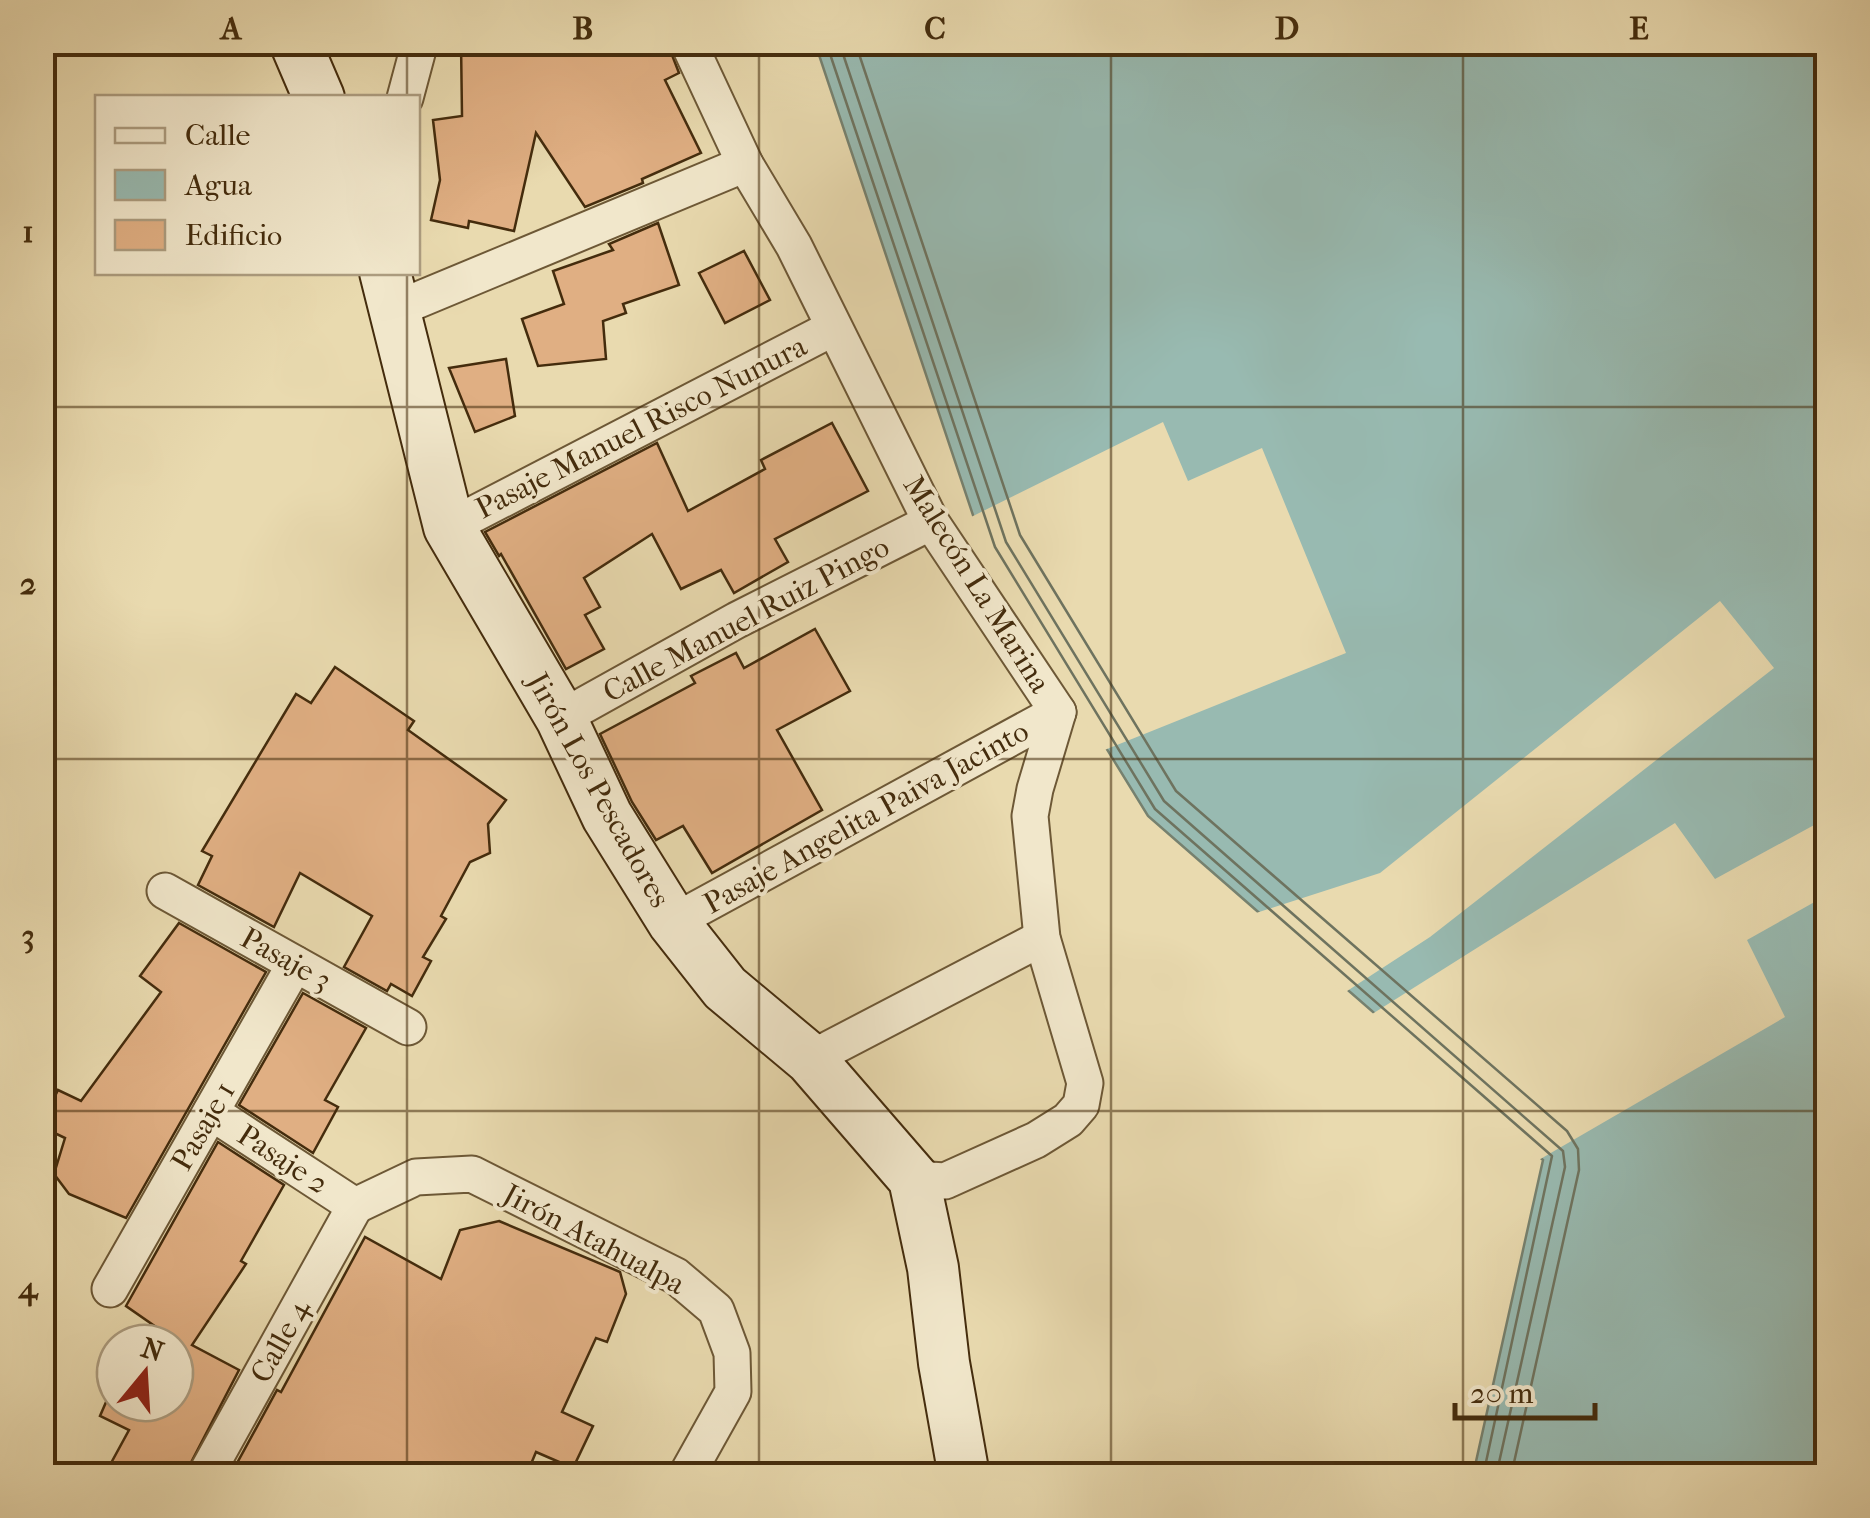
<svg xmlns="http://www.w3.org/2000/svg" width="1870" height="1518" font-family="'IM FELL French Canon',serif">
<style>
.water{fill:#98bab1;stroke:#76816f;stroke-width:2.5}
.pier{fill:#e9daaf}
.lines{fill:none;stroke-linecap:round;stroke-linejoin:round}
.shore{stroke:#6e735f;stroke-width:2.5}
.building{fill:#e0af83;stroke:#442c0d;stroke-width:2.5}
.street-casing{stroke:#6d5836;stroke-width:39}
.secondary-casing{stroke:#442c0d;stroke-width:54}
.street{stroke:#f1e7cb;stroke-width:35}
.secondary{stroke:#f1e7cb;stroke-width:50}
.grid{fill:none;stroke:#442c0d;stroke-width:2.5;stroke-opacity:0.55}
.labels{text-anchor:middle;stroke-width:8;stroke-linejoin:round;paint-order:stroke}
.street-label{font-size:30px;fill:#442c0d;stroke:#f1e7cb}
.neatline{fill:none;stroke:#442c0d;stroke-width:4}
.grid-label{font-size:32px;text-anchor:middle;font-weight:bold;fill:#442c0d}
</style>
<rect width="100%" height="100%" fill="#e9daaf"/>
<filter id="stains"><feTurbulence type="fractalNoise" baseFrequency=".002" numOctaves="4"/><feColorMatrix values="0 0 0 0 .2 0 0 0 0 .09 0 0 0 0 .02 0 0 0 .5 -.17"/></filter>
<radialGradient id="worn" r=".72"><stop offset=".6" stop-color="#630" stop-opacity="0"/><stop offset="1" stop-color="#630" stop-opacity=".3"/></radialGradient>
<polygon class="water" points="815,43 1827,43 1827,1475 1473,1475 1543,1160 1148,816 985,551"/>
<g class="pier">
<polygon points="1163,422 1188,481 1262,448 1346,653 1102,751 981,554 969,518"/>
<polygon points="1720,601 1774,668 1430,937 1344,993 1253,914 1380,873"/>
<polygon points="1827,818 1827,895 1747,940 1785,1017 1537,1161 1369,1016 1675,823 1715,879"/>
</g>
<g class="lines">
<g class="shore">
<polyline points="826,42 995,547 1155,809 1552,1156 1483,1476"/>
<polyline points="839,42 1006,542 1164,801 1563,1151 1565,1167 1496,1476"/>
<polyline points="855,42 1020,535 1176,791 1567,1131 1578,1149 1579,1170 1511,1476"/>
</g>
</g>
<g class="building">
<polygon points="461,42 667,42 679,73 665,80 701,153 642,179 643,183 585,207 536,133 514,231 469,221 468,228 431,220 440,180 433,120 462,116"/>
<polygon points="658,223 679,285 623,304 626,313 603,321 606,359 538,366 522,319 564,304 553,271 613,250 609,244"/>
<polygon points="744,251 770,300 725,323 699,273"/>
<polygon points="506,359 515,416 475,432 449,368"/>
<polygon points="832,423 868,491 775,539 788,562 734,593 721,570 681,589 652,534 584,578 600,607 585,615 604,649 566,669 501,554 499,556 485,532 657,443 688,511 765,469 761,460"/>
<polygon points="815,629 850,691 777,730 822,810 712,873 683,826 656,840 632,802 600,734 695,683 691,676 736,653 744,668"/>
<polygon points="335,667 414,721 408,730 506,800 488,824 490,853 470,862 441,916 446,919 423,957 431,961 412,996 391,984 387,991 344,967 372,916 300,873 274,927 198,885 212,856 202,851 296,694 311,703"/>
<polygon points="179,923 266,972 126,1218 69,1194 54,1174 65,1138 42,1127 42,1123 58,1090 81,1101 161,992 140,976"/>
<polygon points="303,993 366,1028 325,1100 338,1107 313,1153 239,1105"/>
<polygon points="218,1142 284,1185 241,1261 246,1264 192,1345 239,1370 184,1476 104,1476 129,1430 100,1416 113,1386 115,1403 175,1403 175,1343 148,1343 156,1327 126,1306"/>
<polygon points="499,1221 620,1272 626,1294 607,1342 596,1338 562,1412 593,1426 573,1468 536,1452 526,1476 230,1476 277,1390 281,1392 365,1237 441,1279 460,1230"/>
</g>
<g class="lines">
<g class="street-casing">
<g id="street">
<polyline points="688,42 745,164 794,246 931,522 1058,712 1035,789 1030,816 1042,938 1085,1083 1081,1105 1068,1120 1036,1140 945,1181 914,1179"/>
<polyline points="405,98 420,42"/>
<polyline points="394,310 745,164"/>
<polyline points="449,527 833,328"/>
<polyline points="561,718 737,620 931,522"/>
<polyline points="165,891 408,1027"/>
<polyline points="673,922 1058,712"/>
<polyline points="810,1059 1042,938"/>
<polyline points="211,1112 355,1206"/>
<polyline points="355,1206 416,1177 472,1174 676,1276 716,1310 732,1353 733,1392 686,1476"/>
<polyline points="110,1289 295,964"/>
<polyline points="205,1476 355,1206"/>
</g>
</g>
<g class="secondary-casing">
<g id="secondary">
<polyline points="295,42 319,98"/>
<polyline points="385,272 449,527 561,718 607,816 673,922 725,988 810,1059 914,1179 933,1268 944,1363 964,1476"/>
</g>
</g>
<use href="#street" class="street"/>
<use href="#secondary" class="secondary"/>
</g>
<path class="grid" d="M407,42V98M759,42V1476M1111,42V1476M1463,42V1476M407,272V1476M42,407H1828M42,759H1828M42,1111H1828"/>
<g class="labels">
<g class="street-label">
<text transform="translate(641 427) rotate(-27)" y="10">Pasaje Manuel Risco Nunura</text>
<text transform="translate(977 584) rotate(58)" y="10">Malecón La Marina</text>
<text transform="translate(746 619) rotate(-28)" y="10">Calle Manuel Ruiz Pingo</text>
<text transform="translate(599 790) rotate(61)" y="10">Jirón Los Pescadores</text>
<text transform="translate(866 817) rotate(-29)" y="10">Pasaje Angelita Paiva Jacinto</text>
<text transform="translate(286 959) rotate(29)" y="10">Pasaje 3</text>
<text transform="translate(203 1126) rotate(-60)" y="10">Pasaje 1</text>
<text transform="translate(283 1159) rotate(33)" y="10">Pasaje 2</text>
<text transform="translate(594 1239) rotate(28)" y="10">Jirón Atahualpa</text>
<text transform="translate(280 1341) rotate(-61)" y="10">Calle 4</text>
</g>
</g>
<rect width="1870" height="1518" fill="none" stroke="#e9daaf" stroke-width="110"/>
<rect x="95" y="95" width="325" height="180" fill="#f1e7cb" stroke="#ac9c7f" stroke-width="2.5"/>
<rect x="115" y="128" width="50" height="15" fill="#f1e7cb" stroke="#ac9c7f" stroke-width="2.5"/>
<text x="185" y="145" font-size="30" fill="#442c0d">Calle</text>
<rect x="115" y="170" width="50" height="30" fill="#98bab1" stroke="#ac9c7f" stroke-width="2.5"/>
<text x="185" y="195" font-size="30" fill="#442c0d">Agua</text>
<rect x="115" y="220" width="50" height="30" fill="#e0af83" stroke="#ac9c7f" stroke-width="2.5"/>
<text x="185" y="245" font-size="30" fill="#442c0d">Edificio</text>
<g transform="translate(145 1373) rotate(18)"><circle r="48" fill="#f1e7cb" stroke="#ac9c7f" stroke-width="2.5"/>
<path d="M0-8L18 38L0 25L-18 38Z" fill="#8f2418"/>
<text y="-15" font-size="28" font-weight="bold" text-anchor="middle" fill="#442c0d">N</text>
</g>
<path d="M1455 1403v15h140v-15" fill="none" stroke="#442c0d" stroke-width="5"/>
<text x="1470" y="1403" font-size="30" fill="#442c0d" stroke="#f1e7cb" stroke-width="8" paint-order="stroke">20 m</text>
<rect x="55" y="55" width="1760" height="1408" class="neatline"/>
<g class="grid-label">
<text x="231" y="39">A</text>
<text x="583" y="39">B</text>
<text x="935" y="39">C</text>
<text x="1287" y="39">D</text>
<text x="1639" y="39">E</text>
<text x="28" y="242">1</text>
<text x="28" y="594">2</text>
<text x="28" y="946">3</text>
<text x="28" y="1298">4</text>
</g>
<rect width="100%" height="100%" filter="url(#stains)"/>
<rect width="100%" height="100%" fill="url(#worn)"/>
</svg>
